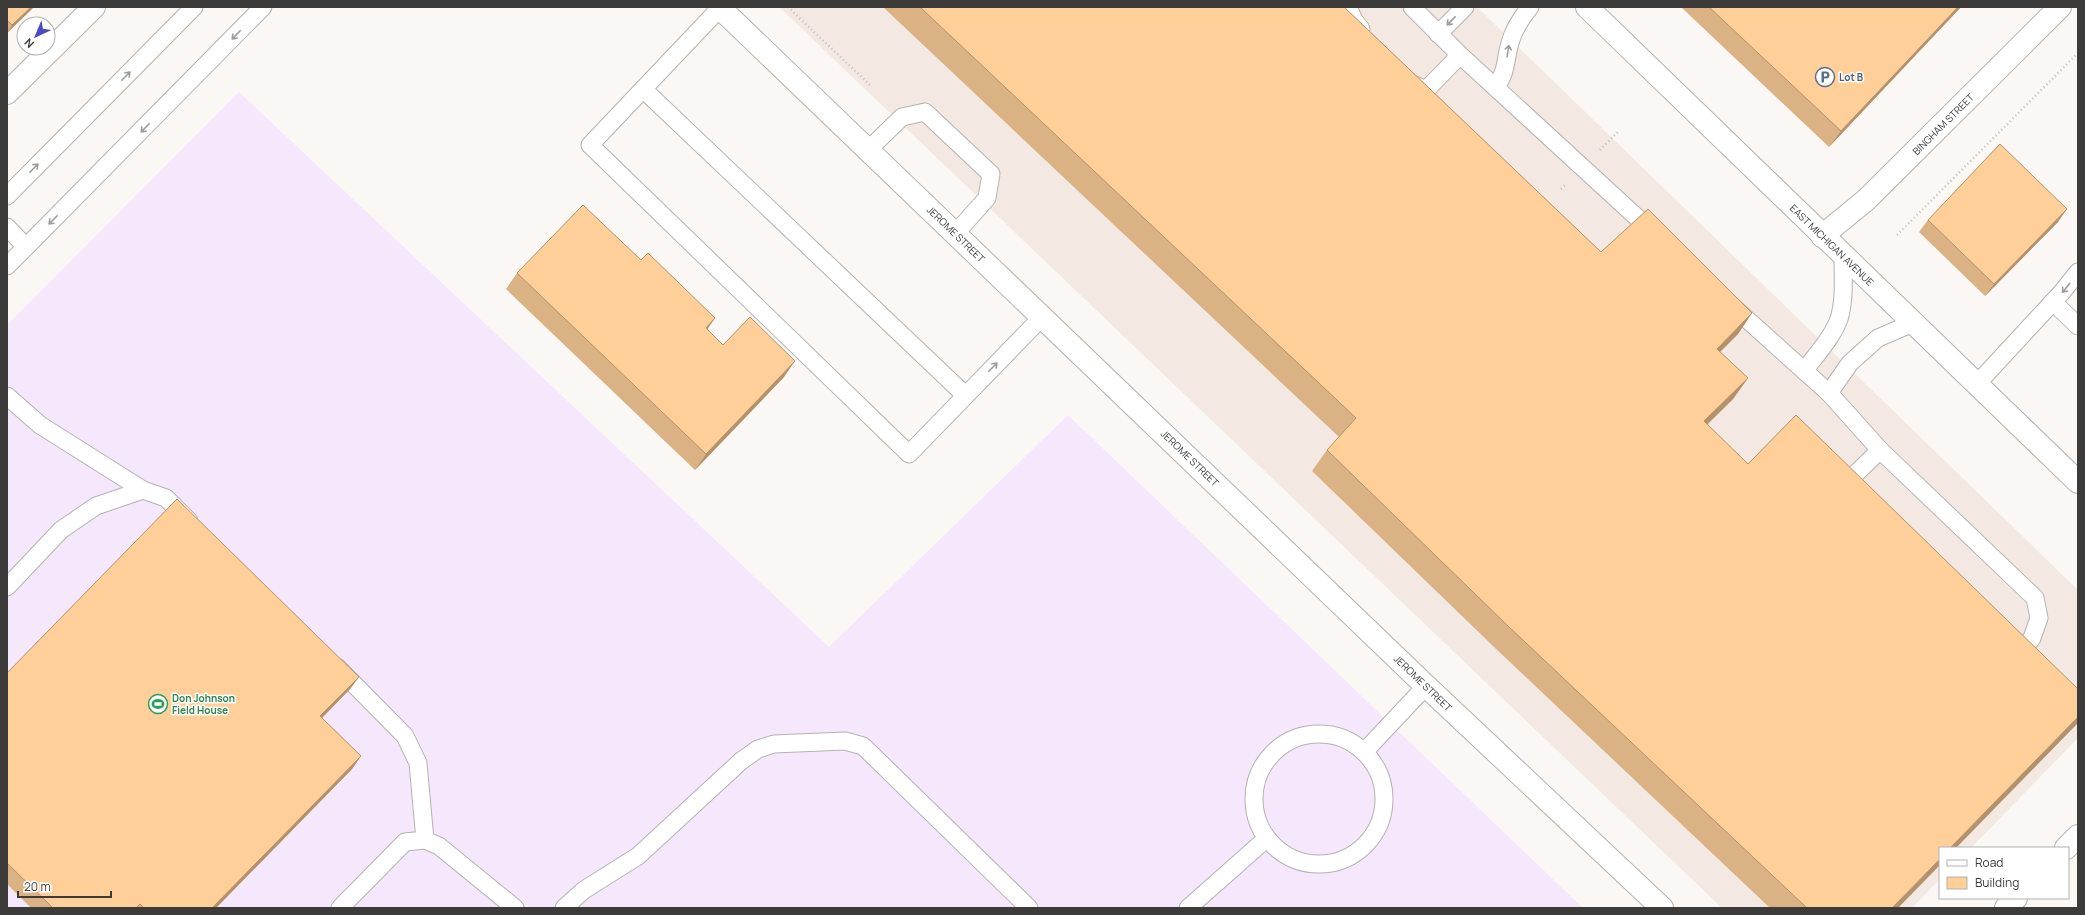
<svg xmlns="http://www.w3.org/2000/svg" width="2085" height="915" font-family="Manrope,sans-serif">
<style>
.built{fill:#f3e9e2}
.education{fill:#f6e8fc}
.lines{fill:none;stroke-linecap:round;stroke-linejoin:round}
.service-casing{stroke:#b5b2b0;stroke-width:19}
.minor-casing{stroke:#b5b2b0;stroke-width:24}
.secondary-casing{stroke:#b5b2b0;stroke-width:24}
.primary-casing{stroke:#b5b2b0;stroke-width:24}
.path{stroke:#c1bebd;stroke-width:2.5;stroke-dasharray:1 3;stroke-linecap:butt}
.service{stroke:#fff;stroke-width:17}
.minor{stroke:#fff;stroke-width:22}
.secondary{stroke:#fff;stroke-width:22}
.primary{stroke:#fff;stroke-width:22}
.wall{fill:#dbb284}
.shaded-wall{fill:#b2916b}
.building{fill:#ffcf99;stroke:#b2916b}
.oneway{stroke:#9e9d9c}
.labels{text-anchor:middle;stroke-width:3;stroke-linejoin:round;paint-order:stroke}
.service-label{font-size:10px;font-weight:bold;fill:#4e5e75;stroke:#fff;text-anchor:start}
.street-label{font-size:10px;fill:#3c3b3a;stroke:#fff}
.leisure-label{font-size:10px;font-weight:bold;fill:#27864d;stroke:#fff;text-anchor:start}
</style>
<rect width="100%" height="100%" fill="#faf7f5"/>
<polygon class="built" points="779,7 1477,7 2078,590 2078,738 1971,848 1940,848 1940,879 1912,908 1722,908"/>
<polygon class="education" points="239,92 829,647 1068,415 1583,908 7,908 7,325"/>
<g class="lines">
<g class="service-casing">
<g id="service">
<polyline points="1348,7 1354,20 1361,29"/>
<polyline points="1412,7 1460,55 1655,234"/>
<polyline points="720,8 590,145 909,454 1043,316"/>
<polyline points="1438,34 1465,7"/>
<polyline points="1415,85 1421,88 1428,88 1460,55"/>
<path d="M1495,87C1507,74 1505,59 1510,43C1513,31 1522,17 1530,7"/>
<polyline points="643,89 965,395"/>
<polyline points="868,150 902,117 925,112 991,174 987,198 955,234"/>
<polyline points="7,196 194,7"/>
<polyline points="7,227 26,247 7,266"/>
<polyline points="26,247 263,7"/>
<polyline points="2053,302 2078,326"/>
<polyline points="1731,305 1829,393 1880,450 2035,598 2039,618 2032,638 2016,660"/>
<path d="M1804,371C1816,355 1832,338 1839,319C1845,299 1843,277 1843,256"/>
<polyline points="1976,385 2062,292 2078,272"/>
<polyline points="1829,393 1850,363 1878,338 1913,323"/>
<polyline points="7,396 40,425 143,490"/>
<polyline points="1840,489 1880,450"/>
<polyline points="7,587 61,530 96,506 143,490 166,498 189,521"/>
<polyline points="337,667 405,736 418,763 425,840"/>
<circle cx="1319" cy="799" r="65"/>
<polyline points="1364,752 1426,686"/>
<polyline points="340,908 405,842 425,840 439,846 515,908"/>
<polyline points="564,908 584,890 638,856 741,761 758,749 774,744 845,741 863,746 1029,908"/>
<polyline points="1188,908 1267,838"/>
</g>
</g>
<g class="minor-casing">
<g id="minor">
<polyline points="719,7 1426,686 1662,908"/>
<polyline points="7,93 94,7"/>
<polyline points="1822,236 1866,200 2060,7"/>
</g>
</g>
<g class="secondary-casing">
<g id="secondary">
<polyline points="2066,848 2078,836"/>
<polyline points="2006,908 2016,898"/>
</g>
</g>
<g class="primary-casing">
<polyline id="primary" points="1587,7 2078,482"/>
</g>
<g class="path">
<polyline points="788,7 871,86"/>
<polyline points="1600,150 1618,132"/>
<polyline points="1561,189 1565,185"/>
<polyline points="1897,235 2078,53"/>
</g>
<use href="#service" class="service"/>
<use href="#minor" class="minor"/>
<use href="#secondary" class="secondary"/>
<use href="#primary" class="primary"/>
</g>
<g class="wall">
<polygon points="7,7 34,7 7,33"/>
<polygon points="883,7 1344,7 1601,252 1752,313 1738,334 1720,352 1748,378 1733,399 1708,424 1898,908 1770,908 1493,646 1312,471 1327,450 1339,437"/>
<polygon points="1681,7 1961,7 1829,147"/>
<polygon points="1928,220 2058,222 1985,296 1919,232"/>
<polygon points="641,260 715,318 707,329 723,345 784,377 695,470 506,289 517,273"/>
<polygon points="7,673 359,677 350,689 322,718 361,756 352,769 216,908 31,908 7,884"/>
</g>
<g class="shaded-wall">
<polygon points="31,7 34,7 7,33 12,25"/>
<polygon points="1958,7 1961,7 1829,147 1841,131"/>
<polygon points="2067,209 2058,222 1985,296 1994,284"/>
<polygon points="1752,313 1738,334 1702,370 1717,349"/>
<polygon points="715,318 704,334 706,328"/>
<polygon points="795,361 784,377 695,470 706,454"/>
<polygon points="1748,378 1733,399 1690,441 1704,421"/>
<polygon points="359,677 350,689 311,729 320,716"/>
<polygon points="2078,717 2078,723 1956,848 1950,848"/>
<polygon points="361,756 352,769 216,908 212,908"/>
<polygon points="1940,859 1940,865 1898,908 1892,908"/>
</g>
<g class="building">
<polygon points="7,7 31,7 12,25 7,20"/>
<polygon points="920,7 1344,7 1601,252 1648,209 1752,313 1717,349 1748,378 1704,421 1748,464 1796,415 2078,689 2078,717 1950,848 1940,848 1940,859 1892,908 1807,908 1508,626 1327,450 1356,418"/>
<polygon points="1709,7 1958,7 1841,131"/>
<polygon points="2000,144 2067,209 1994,284 1928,220"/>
<polygon points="583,205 641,260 648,253 715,318 706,328 723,345 750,317 795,361 706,454 517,273"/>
<polygon points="177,499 359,677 320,716 361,756 212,908 144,908 140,904 136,908 53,908 7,863 7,673"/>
</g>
<defs><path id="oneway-shaft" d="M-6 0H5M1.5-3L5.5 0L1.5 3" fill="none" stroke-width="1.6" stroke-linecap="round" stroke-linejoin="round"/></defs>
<g class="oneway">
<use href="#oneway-shaft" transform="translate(1451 21) rotate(134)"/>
<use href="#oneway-shaft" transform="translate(236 35) rotate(134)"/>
<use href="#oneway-shaft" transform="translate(1508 51) rotate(-81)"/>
<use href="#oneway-shaft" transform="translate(126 76) rotate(-45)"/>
<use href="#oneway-shaft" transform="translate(145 128) rotate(134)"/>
<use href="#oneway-shaft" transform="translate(34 168) rotate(-45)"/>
<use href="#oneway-shaft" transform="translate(53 220) rotate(135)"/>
<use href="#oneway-shaft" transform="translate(2066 288) rotate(129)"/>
<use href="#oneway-shaft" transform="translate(993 367) rotate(-45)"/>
</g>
<defs>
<g id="parking-ring" transform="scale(1)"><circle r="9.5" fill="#fff" stroke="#5c6f8a" stroke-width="1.5"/><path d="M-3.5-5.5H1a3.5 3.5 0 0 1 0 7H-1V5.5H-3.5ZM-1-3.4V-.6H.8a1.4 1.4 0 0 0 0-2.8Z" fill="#5c6f8a"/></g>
<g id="stadium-ring" transform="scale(1)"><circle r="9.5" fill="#fff" stroke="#2e9e5b" stroke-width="1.5"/><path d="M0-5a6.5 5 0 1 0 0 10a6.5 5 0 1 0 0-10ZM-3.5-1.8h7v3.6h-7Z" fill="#2e9e5b"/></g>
</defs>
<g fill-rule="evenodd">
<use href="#parking-ring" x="1825" y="77"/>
<use href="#stadium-ring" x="158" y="704"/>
</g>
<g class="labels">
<g class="service-label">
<text x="1839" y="81">Lot B</text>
</g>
<g class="street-label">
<text transform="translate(1943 124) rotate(-45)" y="4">BINGHAM STREET</text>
<text transform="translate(956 234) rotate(44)" y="4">JEROME STREET</text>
<text transform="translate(1832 245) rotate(44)" y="4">EAST MICHIGAN AVENUE</text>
<text transform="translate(1190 458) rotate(44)" y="4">JEROME STREET</text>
<text transform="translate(1423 683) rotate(44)" y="4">JEROME STREET</text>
</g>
<g class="leisure-label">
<text x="172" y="702">Don Johnson<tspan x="172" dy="12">Field House</tspan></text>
</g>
</g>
<rect width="2085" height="915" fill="none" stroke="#3c3b3a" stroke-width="16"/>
<rect x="1939" y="847" width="130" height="52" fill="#ffffff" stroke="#b1b1b0"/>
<rect x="1947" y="860" width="20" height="6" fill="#ffffff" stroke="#b1b1b0"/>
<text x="1975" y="867" font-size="12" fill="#3c3b3a">Road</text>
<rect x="1947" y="877" width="20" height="12" fill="#ffcf99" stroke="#b1b1b0"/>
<text x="1975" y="887" font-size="12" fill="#3c3b3a">Building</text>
<g transform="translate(36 36) rotate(224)"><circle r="19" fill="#ffffff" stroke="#b1b1b0"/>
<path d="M0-3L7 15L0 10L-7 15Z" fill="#4b4cc2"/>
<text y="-6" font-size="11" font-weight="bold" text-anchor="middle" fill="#3c3b3a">N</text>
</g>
<path d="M18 891v6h93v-6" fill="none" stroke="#3c3b3a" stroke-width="2"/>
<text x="24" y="891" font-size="12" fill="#3c3b3a" stroke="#ffffff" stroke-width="3" paint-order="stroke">20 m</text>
</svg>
